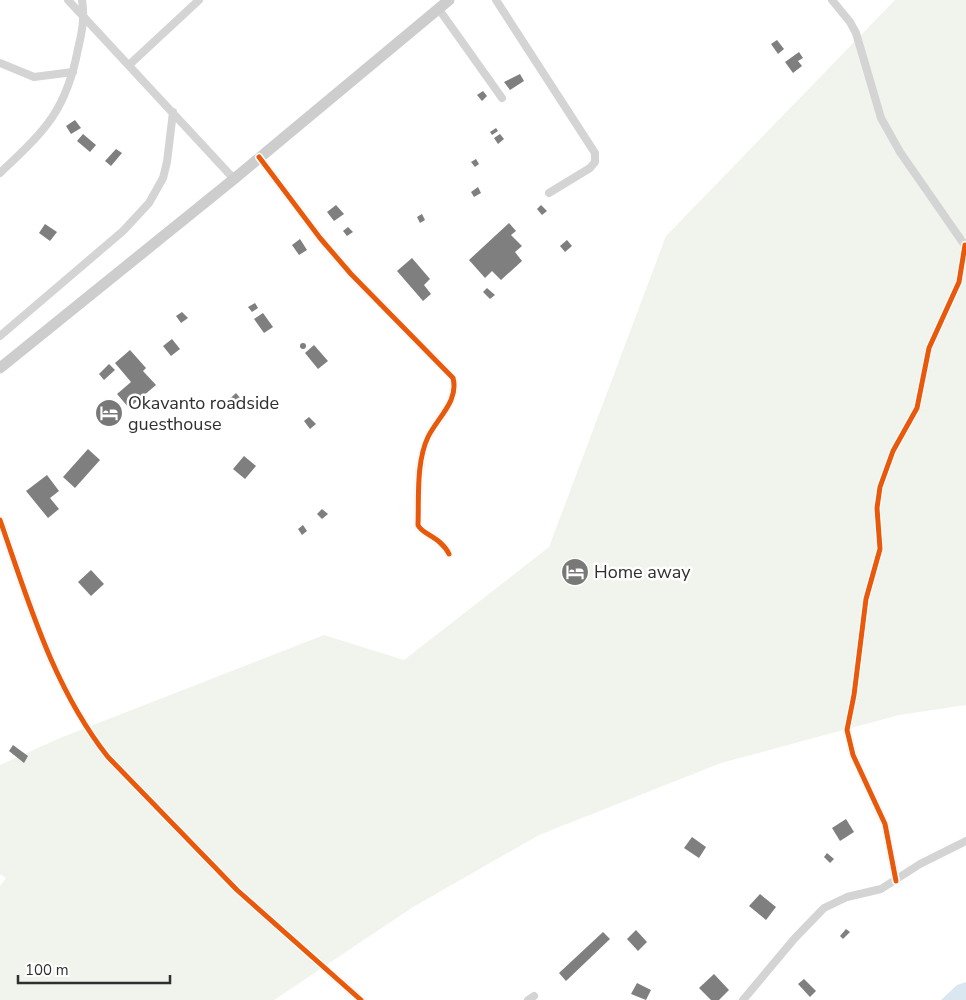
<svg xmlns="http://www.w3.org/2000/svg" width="966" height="1000" font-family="'Nunito Sans',sans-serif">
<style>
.green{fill:#f0f4ed}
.water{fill:#dbe7f0}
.building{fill:#7f7f7f}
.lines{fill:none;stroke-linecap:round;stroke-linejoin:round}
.street{stroke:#d4d4d4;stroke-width:8}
.secondary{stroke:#cdcdcd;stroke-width:11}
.cycleway-casing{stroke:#fff;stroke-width:8}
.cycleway{stroke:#e8590c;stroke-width:5}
.labels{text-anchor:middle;stroke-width:5;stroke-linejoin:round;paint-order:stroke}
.poi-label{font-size:18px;fill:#2f2f2f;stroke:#fff;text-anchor:start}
</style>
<rect width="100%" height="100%" fill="#fff"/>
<polygon class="green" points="895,0 966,0 966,705 899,715 721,763 539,835 413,907 274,1000 0,1000 0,886 6,878 0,874 0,765 60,738 324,635 404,660 549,547 666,236"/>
<polygon class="water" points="966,982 966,1000 941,1000 957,985"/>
<g class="building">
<polygon points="777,40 784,49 778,54 771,44"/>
<polygon points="799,52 803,58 798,61 802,66 793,73 785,62"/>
<polygon points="520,74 524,81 510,90 504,82"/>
<polygon points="483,91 487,96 482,101 477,95"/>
<polygon points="75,120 81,128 71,134 66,126"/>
<polygon points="496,128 498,131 492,135 490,132"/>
<polygon points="83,134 96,145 90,152 77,141"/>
<polygon points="500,134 504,139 498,144 494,138"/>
<polygon points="116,149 122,153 111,166 105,161"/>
<polygon points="476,159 479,164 475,167 471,162"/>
<polygon points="478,187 481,193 474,197 471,192"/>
<polygon points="336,205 344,214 334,221 327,212"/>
<polygon points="541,205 547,211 542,215 537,209"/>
<polygon points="422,214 425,220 420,223 417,217"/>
<polygon points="509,223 516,231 511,235 522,246 515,252 522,261 501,280 492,271 485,278 469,260"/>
<polygon points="45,224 57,232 50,241 39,233"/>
<polygon points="348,227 353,232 347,236 343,231"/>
<polygon points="300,239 307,250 299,255 292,245"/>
<polygon points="567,240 572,246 565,252 560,246"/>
<polygon points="412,258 430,279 424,285 431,294 423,301 397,271"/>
<polygon points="487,288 495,295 490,299 483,292"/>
<polygon points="255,303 258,308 252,312 248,307"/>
<polygon points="182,312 188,318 181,323 176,316"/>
<polygon points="263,313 273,327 264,333 254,319"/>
<polygon points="172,339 180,349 171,356 163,346"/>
<circle cx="303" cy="346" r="3"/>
<polygon points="314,345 328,361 318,369 305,353"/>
<polygon points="130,350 146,368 143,371 156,385 129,408 117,394 131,382 115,363"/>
<polygon points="109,364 115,370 104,380 99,374"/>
<polygon points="236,393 241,399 229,409 224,404"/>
<polygon points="309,417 316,424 310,429 304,421"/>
<polygon points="88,449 100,460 75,488 63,477"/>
<polygon points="244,456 256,466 245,479 233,469"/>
<polygon points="47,475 59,491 50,498 59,509 48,518 26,491"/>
<polygon points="322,509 328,514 322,519 317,514"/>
<polygon points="303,525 307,531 302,535 298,529"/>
<polygon points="91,570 104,584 91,596 78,582"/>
<polygon points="13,745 28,756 24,763 9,751"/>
<polygon points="846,819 854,832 840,841 832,828"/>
<polygon points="692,837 706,847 699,858 684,848"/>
<polygon points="827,853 834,859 830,863 824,857"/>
<polygon points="760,894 776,907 766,920 749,906"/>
<polygon points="846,929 850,932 843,939 840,936"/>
<polygon points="636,930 647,942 638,951 627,939"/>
<polygon points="603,932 610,939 566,981 559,973"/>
<polygon points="714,974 729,990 719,1000 711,1000 699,988"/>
<polygon points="804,979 816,991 810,997 798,984"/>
<polygon points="637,983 651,990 646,1000 631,994"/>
</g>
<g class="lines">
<g class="street">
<polyline points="68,0 234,179"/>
<polyline points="496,0 595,153 595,162 590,168 549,193"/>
<polyline points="832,0 850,22 856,33 881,118 900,152 966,247"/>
<polyline points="438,8 502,98"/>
<polyline points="0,63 34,77 73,72"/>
<polyline points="129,65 199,0"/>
<path d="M259,157L320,238L351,274L453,378C459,401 438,417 428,437C416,462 419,498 418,525C421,534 441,537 449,554"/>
<path d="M0,173C44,131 66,112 78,49C82,32 85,18 82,0"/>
<polyline points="0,336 123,231 149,203 163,178 167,162 173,112"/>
<path d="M0,520C29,603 53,687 108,757L237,890L361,1000"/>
<polyline points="896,881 885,824 853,755 847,730 854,695 866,599 880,549 877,508 880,487 893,451 917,408 929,348 959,282 965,245"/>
<polyline points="528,1000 534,996"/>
<polyline points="743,1000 795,938 824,908 847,897 881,889 920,864 966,841"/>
</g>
<polyline class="secondary" points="0,368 234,179 449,0"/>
<g class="cycleway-casing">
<g id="cycleway">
<path d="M259,157L320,238L351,274L453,378C459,401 438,417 428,437C416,462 419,498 418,525C421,534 441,537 449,554"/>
<path d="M0,520C29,603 53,687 108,757L237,890L361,1000"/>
<polyline points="896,881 885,824 853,755 847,730 854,695 866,599 880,549 877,508 880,487 893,451 917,408 929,348 959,282 965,245"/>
</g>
</g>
<use href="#cycleway" class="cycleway"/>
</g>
<defs>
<g id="hotel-disc" transform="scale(1.4375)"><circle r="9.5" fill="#787878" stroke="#fff"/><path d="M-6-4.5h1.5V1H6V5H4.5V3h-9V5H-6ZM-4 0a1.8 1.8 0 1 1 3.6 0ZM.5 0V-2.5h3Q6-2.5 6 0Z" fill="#fff"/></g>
</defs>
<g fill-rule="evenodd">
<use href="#hotel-disc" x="109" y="413"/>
<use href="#hotel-disc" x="575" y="572"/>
</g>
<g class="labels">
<g class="poi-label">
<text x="128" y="409">Okavanto roadside<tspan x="128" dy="21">guesthouse</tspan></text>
<text x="594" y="578">Home away</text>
</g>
</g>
<path d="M18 975v8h152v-8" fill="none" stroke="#2f2f2f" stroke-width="2.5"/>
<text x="25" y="975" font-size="15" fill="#2f2f2f" stroke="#ffffff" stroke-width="4" paint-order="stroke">100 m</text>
</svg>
